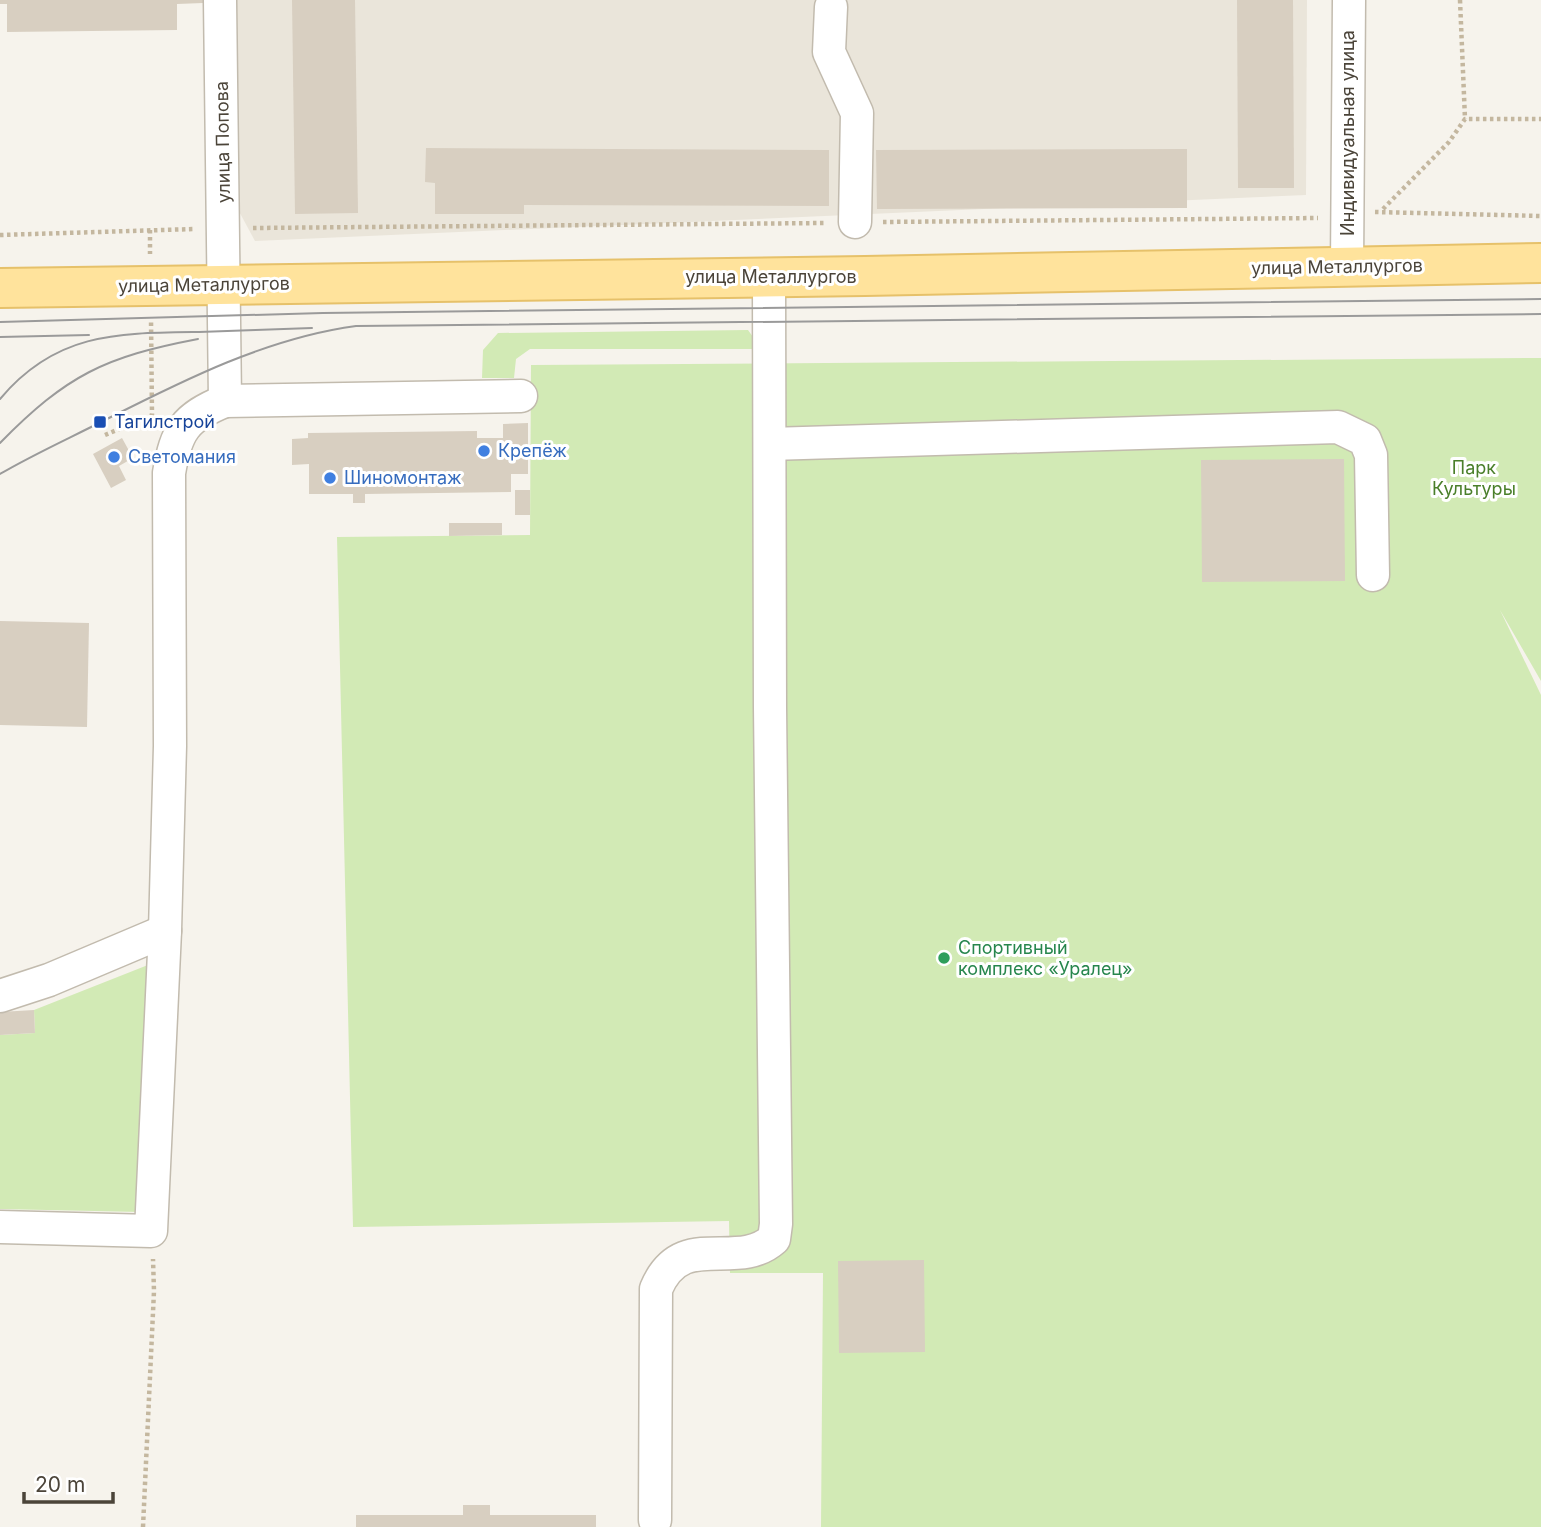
<svg xmlns="http://www.w3.org/2000/svg" width="1541" height="1527" font-family="Inter,sans-serif">
<style>
.residential{fill:#eae5da}
.green{fill:#d2eab5}
.building{fill:#d8cfc1}
.lines{fill:none;stroke-linecap:round;stroke-linejoin:round}
.minor-casing{stroke:#c2bbae;stroke-width:35}
.major-casing{stroke:#e6c16a;stroke-width:42}
.path{stroke:#c4b79f;stroke-width:4.5;stroke-dasharray:3.5 3.5;stroke-linecap:butt}
.minor{stroke:#fff;stroke-width:32}
.major{stroke:#ffe39c;stroke-width:38}
.tram{stroke:#9a9a9a;stroke-width:2}
.transit-dot{fill:#1a4fb4;stroke:#fff;stroke-width:2.5}
.shop-dot{fill:#3f7fe0;stroke:#fff;stroke-width:2.5}
.leisure-dot{fill:#2e9e5b;stroke:#fff;stroke-width:2.5}
.labels{text-anchor:middle;stroke-width:6;stroke-linejoin:round;paint-order:stroke}
.street-label{font-size:18px;fill:#4b4439;stroke:#fff}
.transit-label{font-size:18px;fill:#164399;stroke:#fff;text-anchor:start}
.shop-label{font-size:18px;fill:#366cbe;stroke:#fff;text-anchor:start}
.park-label{font-size:18px;fill:#4a7f2a;stroke:#fff}
.leisure-label{font-size:18px;fill:#27864d;stroke:#fff;text-anchor:start}
</style>
<rect width="100%" height="100%" fill="#f6f3ec"/>
<polygon class="residential" points="232,0 1307,0 1306,195 255,241 235,204"/>
<g class="green">
<polygon points="748,330 753,337 752,349 530,349 516,359 514,378 482,378 483,350 498,333"/>
<polygon points="1541,358 1541,681 1500,610 1541,695 1541,1527 821,1527 823,1273 730,1273 729,1221 353,1227 337,537 530,535 531,365"/>
<polygon points="153,963 141,1212 0,1209 0,1035 35,1033 34,1010"/>
</g>
<g class="building">
<polygon points="0,0 203,0 203,3 177,4 177,30 7,32 7,4 0,4"/>
<polygon points="292,0 355,0 358,213 295,214"/>
<polygon points="1237,0 1293,0 1294,188 1238,188"/>
<polygon points="426,148 829,150 829,206 524,205 524,214 435,214 435,183 425,182"/>
<polygon points="1187,149 1187,208 877,209 876,150"/>
<polygon points="528,423 528,474 511,474 511,492 365,494 365,503 353,503 353,494 309,494 309,464 292,465 292,439 308,438 308,433 477,431 477,438 503,438 503,424"/>
<polygon points="122,438 133,458 119,466 126,480 111,488 93,454"/>
<polygon points="1344,459 1345,581 1202,582 1201,460"/>
<rect x="515" y="490" width="15" height="25"/>
<polygon points="449,523 502,523 502,535 449,536"/>
<polygon points="0,621 89,623 87,727 0,725"/>
<polygon points="34,1010 35,1033 0,1035 0,1012"/>
<polygon points="924,1260 925,1352 839,1353 838,1261"/>
<polygon points="463,1505 490,1505 490,1515 596,1515 596,1527 356,1527 356,1515 463,1515"/>
</g>
<g class="lines">
<g class="minor-casing">
<g id="minor">
<polyline points="220,0 225,401 521,396"/>
<polyline points="831,7 829,52 857,113 855,222"/>
<polyline points="1347,267 1349,0"/>
<polyline points="770,444 1338,427 1365,440 1371,455 1373,575"/>
<polyline points="0,996 49,980 165,931"/>
<path d="M0,1227L151,1231L165,931L170,746L169,473C176,431 185,417 225,401"/>
<path d="M655,1520L656,1289C682,1227 736,1273 774,1239L776,1224L770,707L769,278"/>
</g>
</g>
<g class="major-casing">
<polyline id="major" points="0,288 865,276 1541,263"/>
</g>
<g class="path">
<polyline points="1460,0 1465,119"/>
<polyline points="1383,209 1449,142 1465,119 1541,119"/>
<polyline points="1375,212 1541,216"/>
<polyline points="883,222 1318,218"/>
<polyline points="253,228 825,223"/>
<polyline points="150,230 150,254"/>
<polyline points="0,235 195,229"/>
<polyline points="105,435 152,415 151,319"/>
<polyline points="143,1527 154,1291 153,1259"/>
</g>
<use href="#minor" class="minor"/>
<use href="#major" class="major"/>
<g class="tram">
<polyline points="0,322 323,313 1541,299"/>
<polyline points="0,337 89,335"/>
<path d="M0,399C56,332 118,333 199,332C237,331 274,329 312,328"/>
<path d="M0,443C67,375 104,357 198,339"/>
<path d="M0,474C34,454 70,438 105,420C184,380 267,338 356,326L1541,314"/>
</g>
</g>
<rect class="transit-dot" x="93" y="415" width="14" height="14" rx="3.5"/>
<g class="shop-dot">
<circle cx="484" cy="451" r="7"/>
<circle cx="114" cy="457" r="7"/>
<circle cx="330" cy="478" r="7"/>
</g>
<circle class="leisure-dot" cx="944" cy="958" r="7"/>
<g class="labels">
<g class="street-label">
<text transform="translate(1348 133) rotate(-90)" y="6">Индивидуальная улица</text>
<text transform="translate(223 142) rotate(-91)" y="6">улица Попова</text>
<text transform="translate(1337 267) rotate(-1)" y="6">улица Металлургов</text>
<text x="771" y="283">улица Металлургов</text>
<text transform="translate(204 285) rotate(-1)" y="6">улица Металлургов</text>
</g>
<g class="transit-label">
<text x="114" y="428">Тагилстрой</text>
</g>
<g class="shop-label">
<text x="498" y="457">Крепёж</text>
<text x="128" y="463">Светомания</text>
<text x="344" y="484">Шиномонтаж</text>
</g>
<g class="park-label">
<text x="1474" y="474">Парк<tspan x="1474" dy="21">Культуры</tspan></text>
</g>
<g class="leisure-label">
<text x="958" y="954">Спортивный<tspan x="958" dy="21">комплекс «Уралец»</tspan></text>
</g>
</g>
<path d="M24 1492v10h89v-10" fill="none" stroke="#4b4439" stroke-width="3.5"/>
<text x="35" y="1492" font-size="21" fill="#4b4439" stroke="#ffffff" stroke-width="5" paint-order="stroke">20 m</text>
</svg>
